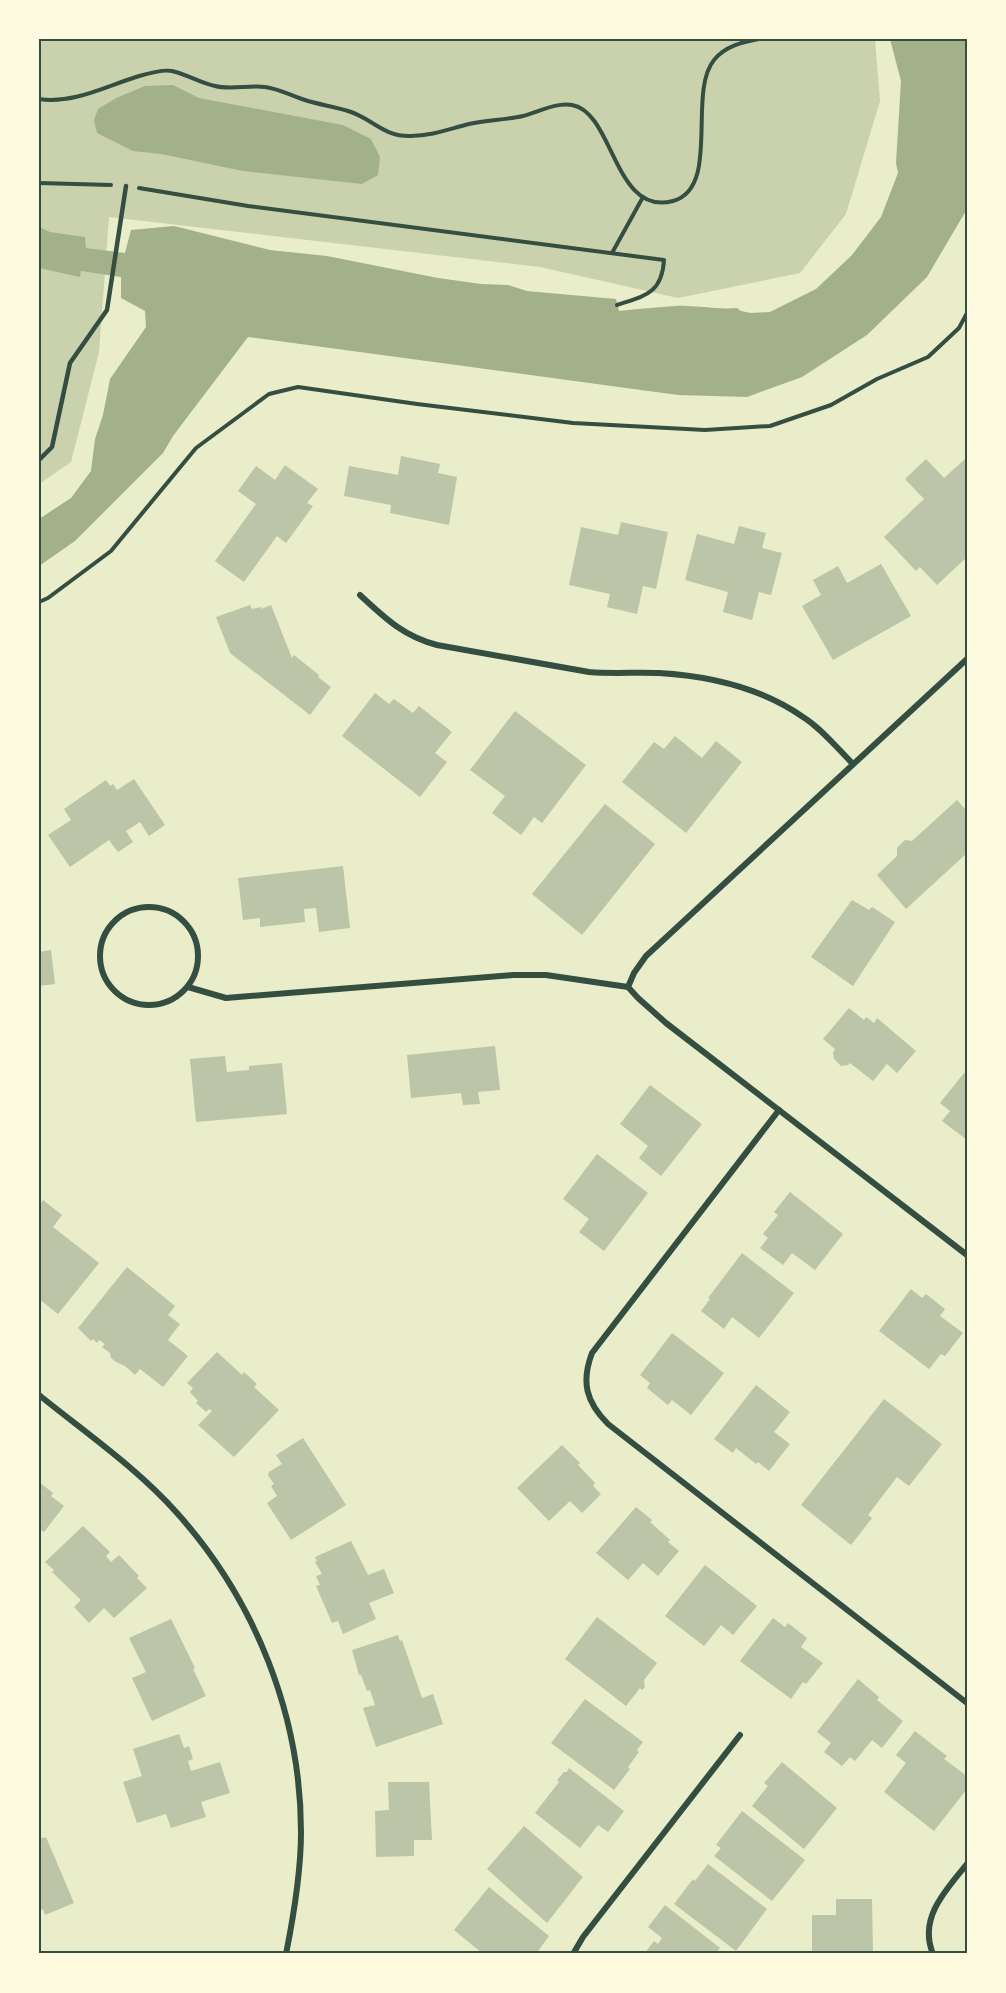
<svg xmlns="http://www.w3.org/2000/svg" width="1006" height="1993" font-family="'Asap Condensed',sans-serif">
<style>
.green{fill:#cad2ad}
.water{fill:#a3b18a}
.building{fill:#bcc5a7}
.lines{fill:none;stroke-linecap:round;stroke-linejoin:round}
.path{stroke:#344e41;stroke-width:4}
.service{stroke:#344e41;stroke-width:4.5}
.minor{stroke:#344e41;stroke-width:6}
.neatline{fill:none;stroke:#344e41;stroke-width:2}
</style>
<rect width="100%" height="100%" fill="#e9edc9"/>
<polygon class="green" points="39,39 875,39 880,101 846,214 800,273 678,298 540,267 109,217 99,352 71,462 39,484"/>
<g class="water">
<path d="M890,39H967V209L927,277L867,335L802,377L747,397L678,395L248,337L173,436L163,453L75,541L39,566V519L71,498L91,471L95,439L103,415L110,379L146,327L145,311L121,298V277L81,271L80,277L39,268V227L50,232L85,237L86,248L125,253L131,230L174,226L270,250L327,256L438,278L481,284L508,285L527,291L616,299L619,311C638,309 657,307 676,306C696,305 716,310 737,308L741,311L751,313L770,312L816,289L852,255L881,217L898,173L896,163L901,81Z"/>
<polygon points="173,85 199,98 343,125 371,139 380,157 378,175 362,184 243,171 161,154 133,151 97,133 94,120 98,109 116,98 145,86"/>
</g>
<g class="building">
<polygon points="401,456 440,464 438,473 457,477 449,525 390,513 391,505 344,496 349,466 398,475"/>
<polygon points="926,459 944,478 965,459 967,461 967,557 937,585 920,567 916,571 884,537 924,499 905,479"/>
<polygon points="285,465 318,489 307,503 313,506 286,543 277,536 244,582 215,561 256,504 238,491 256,466 275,480"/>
<polygon points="621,522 668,532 656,589 643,586 637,614 607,607 610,594 569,585 581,527 618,535"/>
<polygon points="739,526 766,533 762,548 782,553 771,595 759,592 752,620 723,612 728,592 685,580 697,534 734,544"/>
<polygon points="881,564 911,616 833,660 802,606 821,595 813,580 838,566 847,583"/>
<polygon points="250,605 252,609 261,607 261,609 271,605 292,658 294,655 319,675 318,677 331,687 310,715 230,653 216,617"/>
<polygon points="375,693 389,704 394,699 413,713 419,706 452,732 435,753 447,762 420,797 342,736"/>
<polygon points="515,711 586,765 542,823 534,817 521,835 492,813 505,796 470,770"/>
<polygon points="675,736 702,758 716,741 742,762 686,833 622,782 654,742 664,749"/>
<polygon points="134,779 165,825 149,836 140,822 126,831 133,842 118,852 109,840 70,867 48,835 71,820 64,809 106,780 110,786 113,784 117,790"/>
<polygon points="957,800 967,811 967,853 906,909 877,875 897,856 897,848 905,840 912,841"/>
<polygon points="605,804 655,844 582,935 532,894"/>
<polygon points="343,866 350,928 319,932 316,908 304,909 305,922 260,927 260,918 243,920 238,878"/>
<polygon points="852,900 869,910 872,907 895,922 853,986 811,957"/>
<polygon points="51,950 55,984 39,986 39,952"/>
<polygon points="849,1008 864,1020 866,1017 874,1023 877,1018 916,1051 897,1073 887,1064 873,1081 850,1063 848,1065 841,1066 834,1059 833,1053 835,1049 823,1039"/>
<polygon points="495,1046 500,1090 478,1092 480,1104 463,1105 461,1093 411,1098 407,1055"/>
<polygon points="225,1056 227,1072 249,1070 249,1066 282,1063 287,1114 196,1122 190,1059"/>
<polygon points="964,1073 967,1075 967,1140 942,1121 950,1111 940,1103"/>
<polygon points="650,1085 702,1124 661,1176 639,1158 648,1146 620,1124"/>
<polygon points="597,1154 648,1193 604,1251 579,1232 589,1219 563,1199"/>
<polygon points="790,1192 843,1234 815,1270 792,1253 783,1265 760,1248 768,1238 763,1234 778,1215 774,1212"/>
<polygon points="43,1200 62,1215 53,1227 99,1263 58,1314 39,1299 39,1206"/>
<polygon points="742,1253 794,1293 759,1338 732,1317 724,1329 701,1311 710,1299 708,1298"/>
<polygon points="127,1267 175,1306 168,1315 180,1324 168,1340 188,1356 163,1387 140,1369 135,1375 125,1366 116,1362 111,1358 110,1353 102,1347 105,1344 99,1340 97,1343 93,1339 91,1341 78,1328"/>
<polygon points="911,1289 922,1298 926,1294 945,1309 940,1316 963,1333 945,1356 941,1354 929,1369 879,1331"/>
<polygon points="672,1333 724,1373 691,1415 672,1400 668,1405 647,1388 650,1383 640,1375"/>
<polygon points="217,1352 242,1375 244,1372 257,1384 254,1387 279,1410 234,1457 198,1425 212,1411 209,1409 206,1412 196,1403 198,1401 190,1392 193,1388 187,1383"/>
<polygon points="756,1385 790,1412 774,1432 790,1444 769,1471 758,1462 756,1464 736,1448 733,1453 714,1439"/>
<polygon points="884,1399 942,1444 909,1486 897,1477 868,1515 872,1518 851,1545 801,1505"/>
<polygon points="303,1438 346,1505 291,1540 267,1503 277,1496 271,1486 274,1484 268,1475 269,1472 282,1464 276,1455"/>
<polygon points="562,1445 580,1463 578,1465 595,1483 593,1486 601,1494 582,1513 570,1501 549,1521 517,1488"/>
<polygon points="39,1482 53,1493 51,1496 64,1506 44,1532 42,1530 39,1534"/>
<polygon points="636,1507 652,1520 650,1522 670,1540 668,1542 679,1551 658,1576 643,1563 628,1580 596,1553"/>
<polygon points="83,1526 110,1552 106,1556 111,1562 119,1555 139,1576 137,1578 147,1588 114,1618 104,1608 89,1623 74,1607 81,1600 52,1572 54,1570 45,1562"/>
<polygon points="351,1541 368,1575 384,1569 394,1593 369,1603 376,1619 343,1634 338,1621 332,1623 316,1586 320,1585 316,1576 322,1574 315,1562 317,1561 315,1557"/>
<polygon points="705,1565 757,1606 733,1635 721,1625 704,1646 665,1616"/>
<polygon points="597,1617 657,1663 644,1680 645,1687 642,1690 640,1688 626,1706 565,1659"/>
<polygon points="773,1618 785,1627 788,1623 807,1638 801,1647 823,1663 806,1684 803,1682 791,1699 740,1661"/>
<polygon points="171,1619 195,1668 193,1669 206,1696 152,1721 132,1678 146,1672 129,1638"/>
<polygon points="398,1635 400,1641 402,1640 422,1698 433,1694 443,1724 376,1747 363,1708 375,1705 370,1690 367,1691 361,1675 359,1675 352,1650"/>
<polygon points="858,1679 879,1697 877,1700 903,1721 882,1748 872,1740 855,1761 850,1757 842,1766 824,1752 831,1743 817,1732"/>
<polygon points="585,1699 643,1742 637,1750 639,1752 628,1767 630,1769 614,1790 551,1743"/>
<polygon points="915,1731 947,1756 944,1759 967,1776 967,1789 934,1831 884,1792 906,1763 896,1755"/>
<polygon points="179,1734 184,1748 189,1746 193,1759 188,1761 191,1771 220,1762 230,1793 201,1802 206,1817 171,1828 166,1814 137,1823 123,1782 142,1776 133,1749"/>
<polygon points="782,1762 837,1808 804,1849 752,1806 768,1786 764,1783"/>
<polygon points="569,1768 624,1811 608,1832 598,1825 580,1848 535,1813 559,1782 557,1780 564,1772 567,1772"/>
<polygon points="388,1782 429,1782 432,1840 414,1840 414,1856 376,1857 375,1811 389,1810"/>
<polygon points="742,1811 805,1860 772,1901 714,1856 721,1848 716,1845"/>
<polygon points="524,1826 583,1877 547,1923 487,1869"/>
<polygon points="46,1837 74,1903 45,1915 43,1909 39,1910 39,1839"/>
<polygon points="708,1864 767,1909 736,1951 674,1904 693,1879 695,1881"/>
<polygon points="489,1887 549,1936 536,1954 483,1954 454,1930"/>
<polygon points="836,1899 872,1899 873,1954 812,1954 812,1915 836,1915"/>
<polygon points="665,1905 720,1948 715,1954 644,1954 654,1941 658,1944 662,1938 648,1927"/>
</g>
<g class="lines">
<g class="path">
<path d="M39,99C73,104 104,87 136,77C146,74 161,69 172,71C186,74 200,83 215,86C230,90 249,85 265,87C280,89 294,97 308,101C322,105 335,107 348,111C372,118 383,137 411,136C432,136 449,129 469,124C486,120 505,120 523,116C538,112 557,102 572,105C614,112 614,217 673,201C721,188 687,93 714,60C725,46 743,42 759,39"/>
<polyline points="39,183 111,185"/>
<path d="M139,188L248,206L664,260C662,294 644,296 617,305"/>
<polyline points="612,253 643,197"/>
<polyline points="39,602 48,598 111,551 196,448 269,394 298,387 417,404 573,423 705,430 770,426 831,405 877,379 928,357 959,328 967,313"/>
</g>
<polyline class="service" points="39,460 52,447 70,363 107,310 126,186"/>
<g class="minor">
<path d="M360,595C385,618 403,636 437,645L589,672C613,674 636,672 659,673C710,676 760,687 803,717C822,729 837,748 853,764"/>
<circle cx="149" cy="956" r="49"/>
<polyline points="188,987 226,998 513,975 546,975 628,987 638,998 666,1023 967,1255"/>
<polyline points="628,987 634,973 646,956 967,659"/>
<path d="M779,1110L592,1353C581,1382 586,1402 608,1424L967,1703"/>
<path d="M39,1395C86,1433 137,1468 177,1513C255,1600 301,1715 301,1832C301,1873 294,1914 286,1954"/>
<polyline points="573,1954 583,1937 740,1735"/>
<path d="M933,1954C918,1918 946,1890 967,1864"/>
</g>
</g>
<rect width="1006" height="1993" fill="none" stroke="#fefae0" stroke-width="81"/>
<rect x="40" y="40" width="926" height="1912" class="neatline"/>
</svg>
